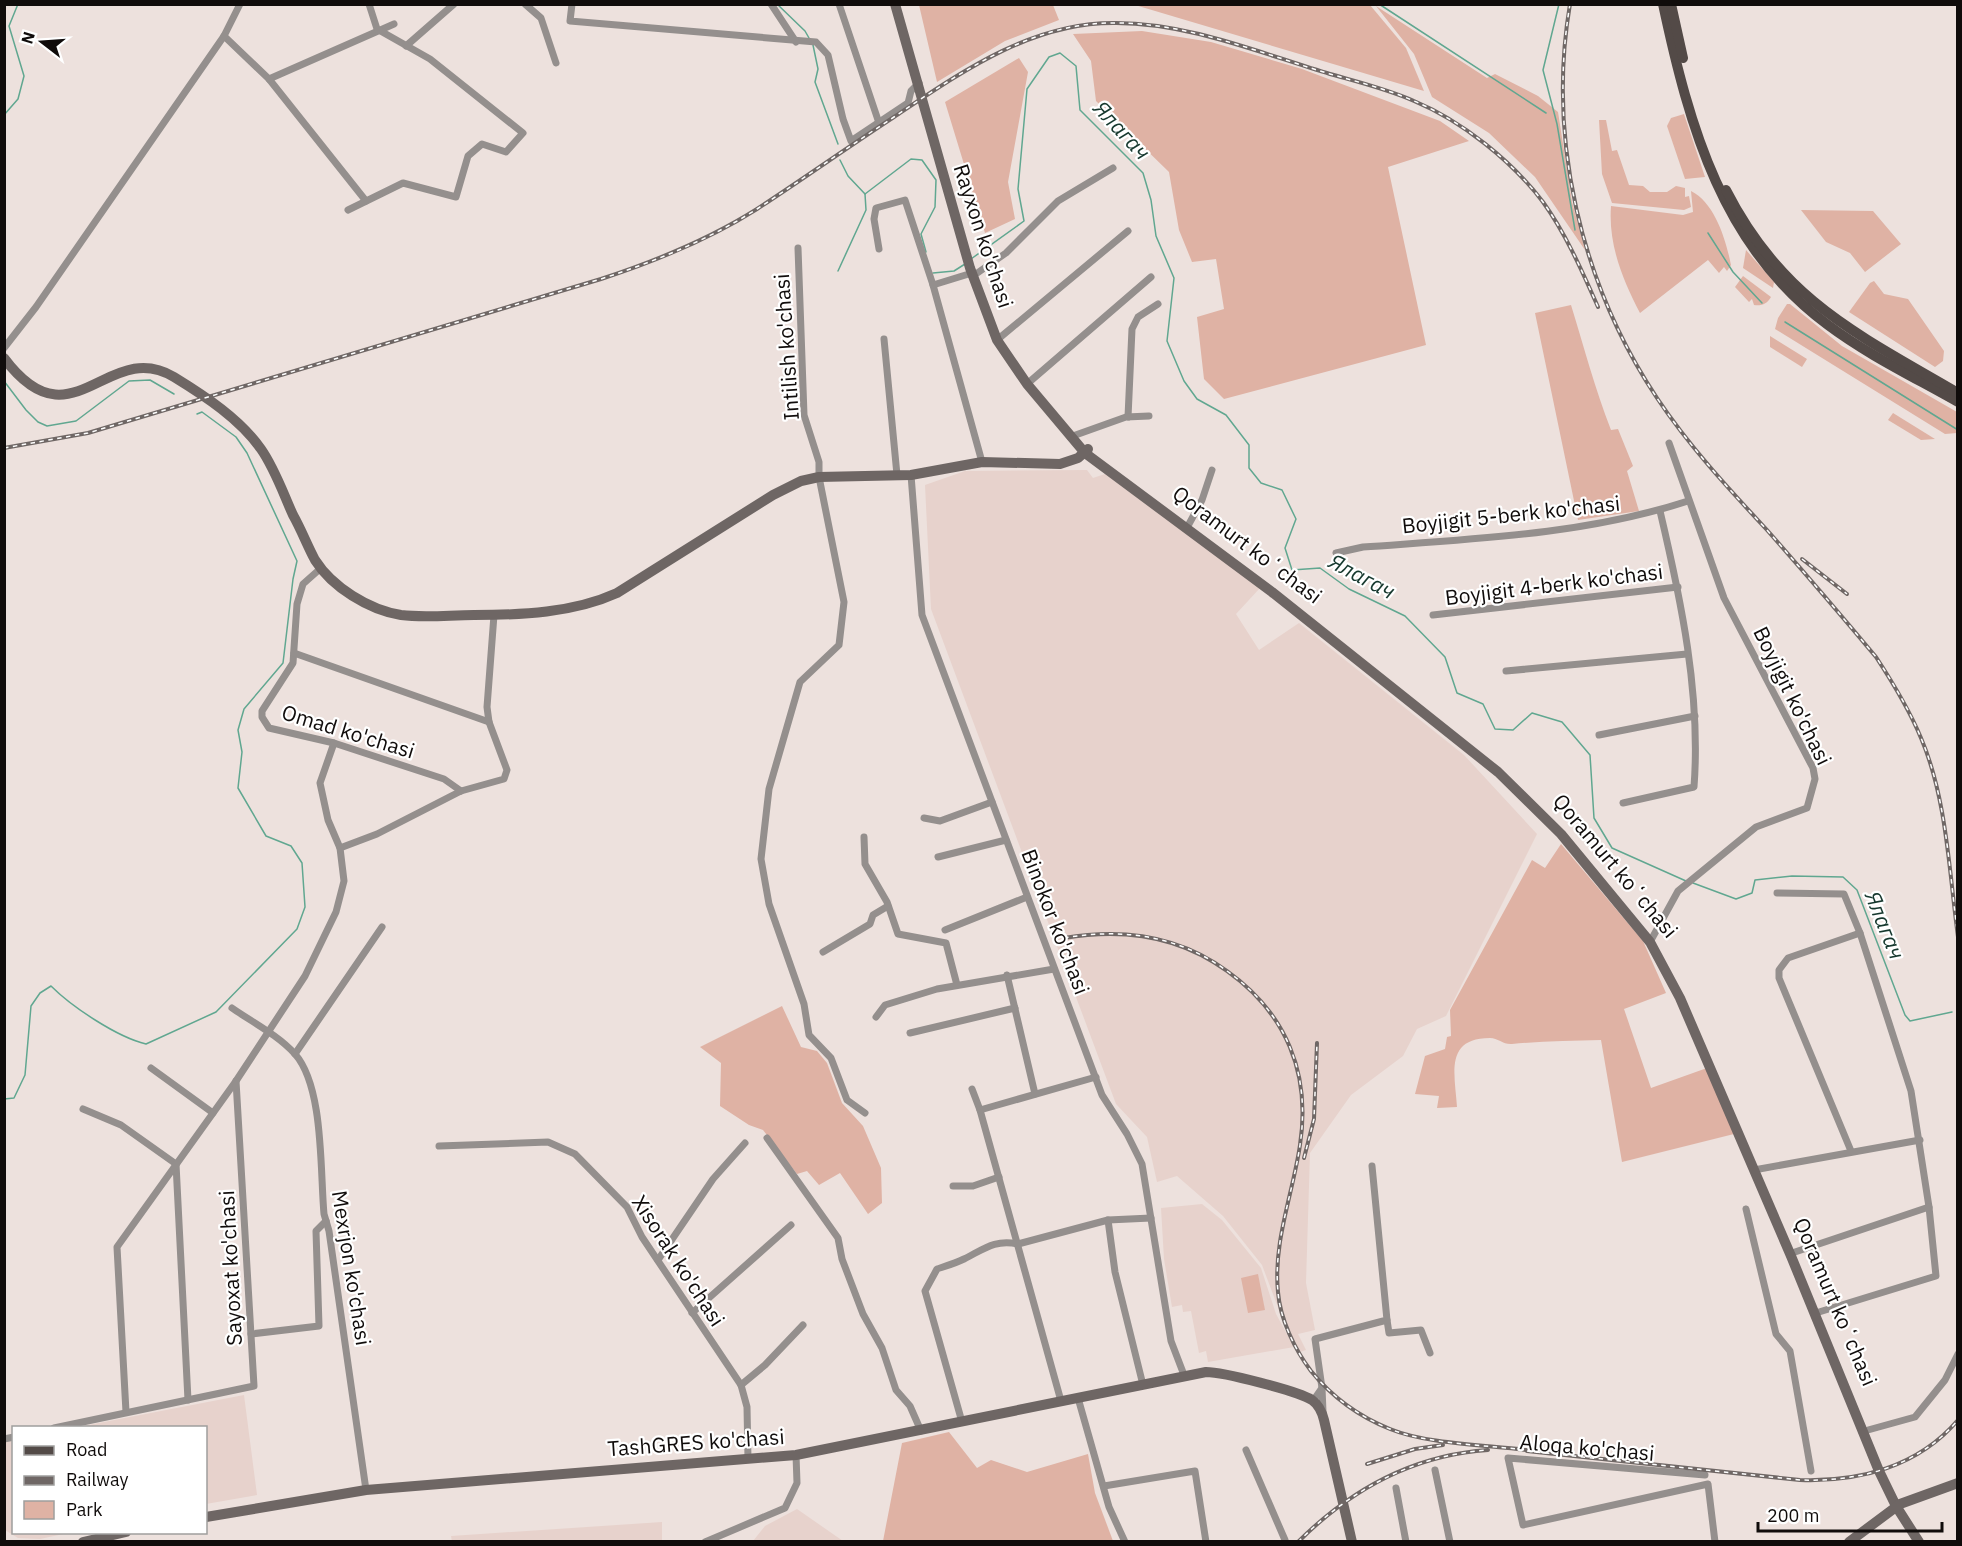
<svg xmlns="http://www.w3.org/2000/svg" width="1962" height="1546" font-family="'IBM Plex Sans',sans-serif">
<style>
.built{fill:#e7d2cc}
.green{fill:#dfb2a4}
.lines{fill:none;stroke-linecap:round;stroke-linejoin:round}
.stream{stroke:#60a790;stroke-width:1.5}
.minor{stroke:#948f8d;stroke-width:7}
.secondary{stroke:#6e6664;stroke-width:10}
.primary{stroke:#534a47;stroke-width:10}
.rail-casing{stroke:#6f6765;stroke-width:4}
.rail{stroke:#fff;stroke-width:1.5;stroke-dasharray:4.5;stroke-linecap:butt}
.labels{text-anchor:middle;stroke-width:4.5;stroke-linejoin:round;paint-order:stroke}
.street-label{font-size:21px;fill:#100c0b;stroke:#fff}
.water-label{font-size:22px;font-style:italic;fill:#16382e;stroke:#fff}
</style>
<rect width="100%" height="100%" fill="#ede1dd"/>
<g class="built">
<polygon points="1087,470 1093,478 1105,474 1260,588 1236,614 1259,650 1299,623 1464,755 1537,834 1446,1016 1417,1029 1403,1056 1351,1095 1310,1153 1306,1283 1315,1330 1298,1334 1306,1350 1300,1352 1285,1326 1262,1265 1223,1216 1177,1176 1157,1182 1147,1137 1116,1104 931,609 925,485 965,471"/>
<polygon points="1202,1204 1222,1220 1261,1268 1276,1314 1294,1347 1208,1362 1206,1351 1199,1353 1191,1311 1183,1312 1182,1305 1172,1307 1164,1259 1161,1208"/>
<polygon points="244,1395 257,1495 206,1504 206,1428 78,1427"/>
<polygon points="13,1440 14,1532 68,1533 40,1539 18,1538 5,1530 4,1442"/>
<polygon points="797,1509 843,1541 753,1541 765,1526"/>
<polygon points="662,1522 662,1541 452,1542 451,1536"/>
</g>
<g class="green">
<polygon points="919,5 1053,5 1059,20 1005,41 937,82"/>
<polygon points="1135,5 1370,5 1406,48 1424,91"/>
<polygon points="1376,6 1487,78 1495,74 1538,96 1558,112 1572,202 1585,250 1535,177 1489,133 1432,97 1414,54"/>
<polygon points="1142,31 1211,42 1302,69 1440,121 1469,141 1388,167 1426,345 1224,399 1204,379 1197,317 1224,309 1216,259 1192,262 1179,230 1169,172 1096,101 1091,61 1073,34"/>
<polygon points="1019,58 1028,72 1008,182 1015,219 985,233 945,102"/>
<polygon points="1684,114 1705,177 1685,179 1667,126 1671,118"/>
<polygon points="1599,120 1606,120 1612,151 1617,150 1629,185 1643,186 1650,192 1667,192 1676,186 1685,188 1685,197 1689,196 1691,207 1684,210 1612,203 1602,174"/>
<path d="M1691,191C1715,203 1726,240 1731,265L1727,271L1724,267L1719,273L1708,260L1640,313C1623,280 1608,245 1611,206L1683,215L1693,212Z"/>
<polygon points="1801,210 1873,211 1901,244 1865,272 1850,253 1826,242"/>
<polygon points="1746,250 1774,282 1773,288 1743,268"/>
<path d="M1743,276L1771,297C1767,304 1762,306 1754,305L1752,299L1749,302L1735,287Z"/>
<polygon points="1874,281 1884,294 1908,299 1944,351 1943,361 1935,367 1849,312 1870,283"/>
<polygon points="1787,304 1790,304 1842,346 1957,412 1957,433 1945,434 1775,329 1778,318"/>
<path d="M1571,305C1584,347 1595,389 1611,430L1618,429L1633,466L1627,471L1639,511L1578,520L1535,313Z"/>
<polygon points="1770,336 1807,359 1802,367 1770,347"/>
<polygon points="1893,413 1935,439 1921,440 1888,420"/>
<path d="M1561,844L1643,941L1666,993L1624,1009L1651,1088L1707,1068L1734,1134L1622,1162L1601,1040C1571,1041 1542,1041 1512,1044C1504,1045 1498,1038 1490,1038C1444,1038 1455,1075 1457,1107L1437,1108L1439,1096L1415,1094L1425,1056L1445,1049L1447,1037L1451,1036L1450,1010L1532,860L1545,868Z"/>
<polygon points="782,1006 801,1047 817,1051 827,1063 842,1103 863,1126 881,1168 882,1203 868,1214 840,1173 819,1185 807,1171 797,1174 763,1130 749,1125 720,1106 721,1063 700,1047"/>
<polygon points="1258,1274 1265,1310 1248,1313 1241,1278"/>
<polygon points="949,1432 977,1468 991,1460 1027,1472 1088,1454 1095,1493 1113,1541 883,1541 902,1443"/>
</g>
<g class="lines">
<g class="stream">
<polyline points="777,4 805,31 809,38"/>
<polyline points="1379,4 1546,113"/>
<polyline points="1559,4 1543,70 1557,124 1575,230"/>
<polyline points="813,45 818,69 815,82 838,144"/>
<polyline points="4,115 18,99 24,76 9,26 18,4"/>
<polyline points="865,194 911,159 922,160 936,180 935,207 921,234 926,252"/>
<polyline points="1708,233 1733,272 1762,303"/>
<polyline points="971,259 1024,221 1018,189 1027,89 1049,57 1060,53 1076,66 1080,110 1143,173 1151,200 1156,236 1174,278 1167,341 1184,381 1197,399 1226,415 1249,445 1249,468 1261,483 1282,490 1296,519 1285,548 1292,570 1320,568 1349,589 1405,616 1445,657 1457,693 1483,704 1495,729 1513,730 1532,713 1562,722 1590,755 1594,818 1612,848 1686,881"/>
<polyline points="838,271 866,210 865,194 848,176 840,160"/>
<polyline points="933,273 954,271 965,264"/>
<polyline points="1785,322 1958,430"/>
<polyline points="4,381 26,410 38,422 47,426 76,421 129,381 150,380 174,394"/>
<polyline points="1693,883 1736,899 1752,893 1755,880 1792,876 1843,877 1857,890 1905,1015 1910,1021 1952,1012"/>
<path d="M4,1099L14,1098L25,1075L31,1006L40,993L51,986C72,1007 117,1037 146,1044L216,1012L297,929L305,907L302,863L291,846L266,836L238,788L242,752L238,730L244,709L283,663L293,579L297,561L247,453L236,437L202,412L197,414"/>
</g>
<g class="minor">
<polyline points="525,4 541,18 556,63"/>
<polyline points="572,4 570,21 816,42 828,55 843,119 851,141 908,103 911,91 919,83"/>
<polyline points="771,4 796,42"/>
<polyline points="839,4 879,123"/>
<polyline points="224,36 269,79 366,201"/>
<polyline points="406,46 454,4"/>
<polyline points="269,79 394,24"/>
<polyline points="348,210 403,183 456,197 468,156 482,144 506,152 523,133 430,59 377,29 369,4"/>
<polyline points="798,248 804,415 819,462 819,477 844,602 839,645 800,682 769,789 761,859 769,904 804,1004 809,1035 831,1058 847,1100 865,1113"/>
<polyline points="879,249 874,219 876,208 905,200 933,285 982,462"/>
<polyline points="973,276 1006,253 1058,201 1113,168"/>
<polyline points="933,285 972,273"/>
<polyline points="884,339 897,475"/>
<polyline points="997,340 1128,231"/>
<polyline points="4,348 36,307 224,36 240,4"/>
<polyline points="1027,384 1151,277"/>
<polyline points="1128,417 1132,329 1138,317 1158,304"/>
<polyline points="1070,437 1126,417 1149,416"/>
<polyline points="911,475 922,615 1102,1095 1127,1134 1142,1164 1171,1341 1184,1375"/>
<polyline points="1189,524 1202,500 1212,470"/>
<path d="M1336,553L1363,547C1471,539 1584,535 1688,501"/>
<polyline points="321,568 303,584 297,604 293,663 262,711 262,717 269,728 334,743 444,779 461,791"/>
<polyline points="1433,615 1678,587"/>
<polyline points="294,653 489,722"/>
<polyline points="1506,671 1687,654"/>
<polyline points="1599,735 1695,716"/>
<path d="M1623,803L1694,787C1701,694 1681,600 1660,511"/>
<polyline points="924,818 940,821 992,802"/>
<polyline points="864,837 865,864 887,902 898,934 946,943 957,985"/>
<polyline points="340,848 377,834 461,791 504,779 507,770 489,722 487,707 494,615"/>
<polyline points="938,857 1006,840"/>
<polyline points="1777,893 1844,894 1860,933 1911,1091 1929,1207 1936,1276 1819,1312"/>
<polyline points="945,930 1027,897"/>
<polyline points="1650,942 1678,891 1756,827 1807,808 1815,779 1813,768 1724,598 1669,443"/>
<polyline points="823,952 870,924 873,915 888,906"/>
<polyline points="1007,975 1035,1094"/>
<path d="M232,1008C252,1022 278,1035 295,1054C324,1087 320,1171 324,1214L329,1231L366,1490"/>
<polyline points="876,1017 885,1005 937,989 1054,969"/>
<polyline points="910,1033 1015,1008"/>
<polyline points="295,1054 382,927"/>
<polyline points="151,1068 213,1113"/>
<polyline points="972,1089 980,1110 1061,1401"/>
<polyline points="83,1109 121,1125 176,1164 188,1400"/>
<polyline points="980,1110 1096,1077"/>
<polyline points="767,1138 838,1238 842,1259 863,1314 882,1348 896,1390 910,1406 921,1431"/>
<polyline points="439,1146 548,1142 575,1154 627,1207 642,1237 741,1385 747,1407 748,1459"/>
<polyline points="1851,1151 1779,978 1779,970 1788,958 1860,933"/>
<polyline points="1754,1170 1920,1140"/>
<polyline points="953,1186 973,1186 999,1177"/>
<polyline points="1746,1209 1776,1334 1790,1351 1811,1471"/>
<polyline points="1108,1220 1115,1272 1143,1385"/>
<polyline points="1795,1252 1929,1207"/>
<polyline points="658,1260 713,1179 745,1143"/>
<polyline points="692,1313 791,1225"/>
<polyline points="1387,1320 1389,1333 1421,1330 1430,1353"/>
<polyline points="251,1334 319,1326 316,1231 326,1221"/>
<polyline points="741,1385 765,1365 803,1325"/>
<polyline points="1322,1388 1323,1412"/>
<polyline points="1078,1398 1109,1507 1125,1542"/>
<polyline points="1313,1401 1322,1388 1315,1339 1387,1320 1372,1166"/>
<polyline points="126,1412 117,1247 236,1081 305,976 336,912 344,881 340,848 328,820 320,783 334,743"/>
<path d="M962,1422L925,1291L937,1269C946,1266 956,1263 964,1259C984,1249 995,1239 1018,1244L1108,1220L1151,1218"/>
<polyline points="54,1428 254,1386 236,1081"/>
<polyline points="1868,1430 1915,1417 1945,1380 1958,1354"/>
<polyline points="4,1439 14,1437"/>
<polyline points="1246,1450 1285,1540"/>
<polyline points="1435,1470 1450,1542"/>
<polyline points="1705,1475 1508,1458 1523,1525 1708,1484 1715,1542"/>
<polyline points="1104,1486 1195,1471 1206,1542"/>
<polyline points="1396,1488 1406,1542"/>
<polyline points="705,1542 785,1508 797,1483 796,1455"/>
</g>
<g class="secondary">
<polyline points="895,4 970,268 997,340 1027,384 1085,453 1272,592 1498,772 1561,834 1650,942 1680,998 1791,1256 1879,1471 1896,1506 1919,1542"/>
<path d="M4,358C72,449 107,337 174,377C205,396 240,419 261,449C275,469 283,493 293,515C301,529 307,545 315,560C332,587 369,610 401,615C425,618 450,615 474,615C521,615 573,613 617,593L773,495L801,481L819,477L911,475L982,462L1060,464L1078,458L1088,449"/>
<path d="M206,1517L366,1490L796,1455L1206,1372C1223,1372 1298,1391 1312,1400C1319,1405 1322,1412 1324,1420L1352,1542"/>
<polyline points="83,1542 126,1532"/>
<polyline points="1849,1542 1900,1504 1958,1483"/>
</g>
<g class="primary">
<path d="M1663,4C1689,126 1723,248 1828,325C1868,355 1914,377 1958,402"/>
<polyline points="1671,4 1683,58"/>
<path d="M1726,190C1782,300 1857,334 1958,393"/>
</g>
<g class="rail-casing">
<g id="rail">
<path d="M1570,4C1547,139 1581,284 1657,398C1689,446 1728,488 1767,530C1804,572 1840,614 1876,657C1893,683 1909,709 1921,738C1947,799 1949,872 1958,937"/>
<path d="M4,448L88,433L601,279C656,261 708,240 757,209C803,179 848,147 894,117C960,73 1030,23 1113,23C1186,22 1260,53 1330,74C1358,82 1387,89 1414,101C1462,121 1512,161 1543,202C1566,234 1582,271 1598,307"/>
<polyline points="1802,559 1847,594"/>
<path d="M1064,938C1122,928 1178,935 1227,971C1286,1013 1311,1073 1300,1145C1293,1193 1273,1242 1278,1292C1280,1319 1295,1350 1311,1371C1332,1397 1360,1417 1390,1429C1429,1445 1492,1445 1534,1451"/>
<polyline points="1304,1158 1314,1119 1317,1043"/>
<path d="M1527,1451L1800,1480C1859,1482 1918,1467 1958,1420"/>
<polyline points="1367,1464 1415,1449 1443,1445"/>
<path d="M1298,1542C1350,1490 1414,1455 1488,1450"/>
</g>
</g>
<use href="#rail" class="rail"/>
</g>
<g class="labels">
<g class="street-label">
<text transform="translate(983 236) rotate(72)" y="7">Rayxon ko'chasi</text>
<text transform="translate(787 347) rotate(-94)" y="7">Intilish ko'chasi</text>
<text transform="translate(1511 515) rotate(-6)" y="7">Boyjigit 5-berk ko'chasi</text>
<text transform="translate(1247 545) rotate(37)" y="7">Qoramurt koʻchasi</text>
<text transform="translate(1554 585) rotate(-7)" y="7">Boyjigit 4-berk ko'chasi</text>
<text transform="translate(1792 696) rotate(64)" y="7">Boyjigit ko'chasi</text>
<text transform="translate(348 732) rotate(17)" y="7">Omad ko'chasi</text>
<text transform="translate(1615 866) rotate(50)" y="7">Qoramurt koʻchasi</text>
<text transform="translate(1055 922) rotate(69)" y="7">Binokor ko'chasi</text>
<text transform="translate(678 1261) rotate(57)" y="7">Xisorak ko'chasi</text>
<text transform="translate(231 1268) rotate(-93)" y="7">Sayoxat ko'chasi</text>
<text transform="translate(351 1268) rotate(81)" y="7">Mexrjon ko'chasi</text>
<text transform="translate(1835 1302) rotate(67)" y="7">Qoramurt koʻchasi</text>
<text transform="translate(696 1443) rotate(-4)" y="7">TashGRES ko'chasi</text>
<text transform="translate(1587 1448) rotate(5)" y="7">Aloqa ko'chasi</text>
</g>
<g class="water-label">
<text transform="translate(1122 130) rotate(47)" y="8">Ялагач</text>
<text transform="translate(1362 576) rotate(28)" y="8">Ялагач</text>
<text transform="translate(1885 925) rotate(68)" y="8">Ялагач</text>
</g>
</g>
<rect width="1962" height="1546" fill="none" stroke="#100c0b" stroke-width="12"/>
<rect x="12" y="1426" width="195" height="108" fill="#ffffff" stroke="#9f9e9d" stroke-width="1.5"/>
<rect x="24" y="1446" width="30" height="9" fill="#534a47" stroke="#9f9e9d" stroke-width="1.5"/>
<text x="66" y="1456" font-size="18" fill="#100c0b">Road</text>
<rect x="24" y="1476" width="30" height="9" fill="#6f6765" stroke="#9f9e9d" stroke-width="1.5"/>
<text x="66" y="1486" font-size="18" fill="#100c0b">Railway</text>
<rect x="24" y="1501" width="30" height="18" fill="#dfb2a4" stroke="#9f9e9d" stroke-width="1.5"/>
<text x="66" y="1516" font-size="18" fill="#100c0b">Park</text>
<g transform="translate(42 42) rotate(287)" stroke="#ffffff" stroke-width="4.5" paint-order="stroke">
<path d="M0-4.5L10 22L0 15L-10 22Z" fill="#100c0b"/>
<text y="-9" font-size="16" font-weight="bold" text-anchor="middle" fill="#100c0b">N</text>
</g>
<path d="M1758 1522v9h184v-9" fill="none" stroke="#100c0b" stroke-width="3"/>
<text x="1767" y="1522" font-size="18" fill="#100c0b" stroke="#ffffff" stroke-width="4.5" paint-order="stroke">200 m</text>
</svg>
